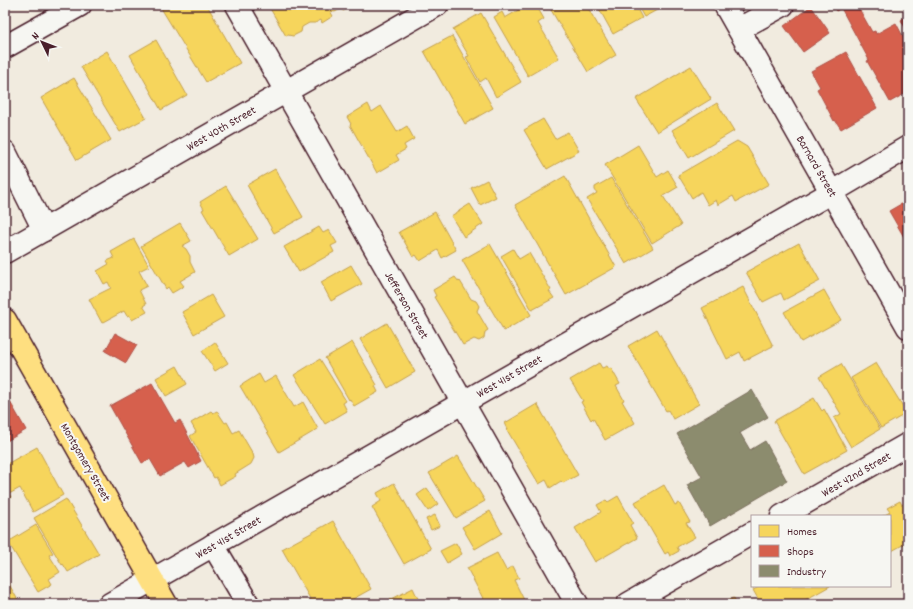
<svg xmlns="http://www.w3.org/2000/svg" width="913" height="609" font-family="Dekko,sans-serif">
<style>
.homes{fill:#f6d55c;stroke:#c29e4d}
.shops{fill:#d6604d;stroke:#ac4c43}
.industry{fill:#8c8c6e;stroke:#786b5a}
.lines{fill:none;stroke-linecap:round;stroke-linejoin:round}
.minor-casing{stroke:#4a1f2b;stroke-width:25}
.major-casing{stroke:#4a1f2b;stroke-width:25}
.minor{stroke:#f6f6f2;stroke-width:22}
.major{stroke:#fedf80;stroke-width:22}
.labels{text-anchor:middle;stroke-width:4;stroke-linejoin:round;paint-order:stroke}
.street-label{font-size:12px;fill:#4a1f2b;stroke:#f6f6f2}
</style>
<rect width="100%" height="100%" fill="#f1ebdf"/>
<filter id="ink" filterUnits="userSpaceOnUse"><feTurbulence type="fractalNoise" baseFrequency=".025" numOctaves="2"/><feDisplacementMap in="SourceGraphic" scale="8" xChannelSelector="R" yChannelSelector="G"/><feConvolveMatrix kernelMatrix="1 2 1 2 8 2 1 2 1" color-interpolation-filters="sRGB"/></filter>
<g filter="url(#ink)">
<g class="homes">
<polygon points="166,5 181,5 182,6 184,5 207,5 240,63 206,82 161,8"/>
<polygon points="268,5 353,5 343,11 342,8 335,12 330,11 333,16 322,23 321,20 315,23 309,23 302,27 301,32 293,36 288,35 286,36"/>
<polygon points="527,5 536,5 544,19 538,23 559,58 528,76 494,17 502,12 505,18"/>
<polygon points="548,5 586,5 616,55 588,72"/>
<polygon points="597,5 635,5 642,18 613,34"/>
<polygon points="637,5 657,5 655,6 657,10 644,17"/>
<polygon points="481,13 521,82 496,97 486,78 480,82 466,57 469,56 453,29"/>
<polygon points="452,36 493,108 465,124 424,51"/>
<polygon points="156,40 187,95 161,110 130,55"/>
<polygon points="107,51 146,118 120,132 81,67"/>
<polygon points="691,66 711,99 657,132 636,99"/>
<polygon points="74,78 111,140 77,160 41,98"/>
<polygon points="717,103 734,131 689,158 672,130"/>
<polygon points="368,104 372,112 381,106 397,132 407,126 414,139 404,145 406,149 396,155 399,160 377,173 350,125 351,124 347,117"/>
<polygon points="543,119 555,139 568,132 579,151 547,169 524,130"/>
<polygon points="737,141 747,147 769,184 736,202 733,196 718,205 716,200 708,205 701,192 692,198 678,175"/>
<polygon points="638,145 657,177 668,170 678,187 663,196 681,225 652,243 605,165"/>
<polygon points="275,169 303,217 274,233 247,185"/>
<polygon points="565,176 616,267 566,295 515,205"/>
<polygon points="611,178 653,248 626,264 587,199 597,193 595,190 595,187"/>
<polygon points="487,180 496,197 480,205 471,188"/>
<polygon points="226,186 258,239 229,256 202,210 204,209 200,202"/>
<polygon points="470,204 483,224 464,237 451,216"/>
<polygon points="435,212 456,250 442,258 438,250 420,261 416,255 413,257 399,232"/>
<polygon points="180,223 191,241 182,246 186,249 190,256 190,262 195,272 180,281 184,286 172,293 168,287 166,289 141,246"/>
<polygon points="319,227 323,233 329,230 337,243 331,246 334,252 299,272 284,247"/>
<polygon points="134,239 149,266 139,271 147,286 139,290 146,304 143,306 147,312 132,320 129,315 127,316 124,311 102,323 89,299 111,288 108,282 104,284 97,271 109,264 107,261 114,258 111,252"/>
<polygon points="799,243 820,281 784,300 781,293 763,302 746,272"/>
<polygon points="490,244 531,315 504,331 462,260"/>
<polygon points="513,249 519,259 529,253 551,290 549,291 554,298 532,310 501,256"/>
<polygon points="351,265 362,284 331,301 321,282"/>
<polygon points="455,277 459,282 460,281 471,299 476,301 479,306 477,311 488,330 485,332 484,338 479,341 474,339 463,345 434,297 436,296 433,290"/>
<polygon points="743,287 773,346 744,361 740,352 727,359 702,308"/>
<polygon points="824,290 841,320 801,342 784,312"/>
<polygon points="211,295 224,317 194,334 182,312"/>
<polygon points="387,323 415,372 388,388 360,339"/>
<polygon points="657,329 699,404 673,419 668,410 666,411 628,346"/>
<polygon points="215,342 228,363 215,371 202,351"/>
<polygon points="352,342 377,385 375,386 378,392 354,406 350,399 349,400 325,358"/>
<polygon points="320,359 346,401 343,403 347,411 325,424 294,375"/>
<polygon points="599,363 602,368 607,366 609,369 611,368 620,384 616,386 624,400 622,401 635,423 605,440 593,418 591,420 581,402 583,401 570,380"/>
<polygon points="876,363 907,413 881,428 851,378"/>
<polygon points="841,364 880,429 851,447 834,418 841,414 819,377"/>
<polygon points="177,366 187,384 166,396 156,378"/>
<polygon points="259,374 264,383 276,376 294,407 303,402 318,429 279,452 240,386"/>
<polygon points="814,398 822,411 824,409 847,450 804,474 774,421"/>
<polygon points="537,404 578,475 563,483 561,481 550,488 546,480 539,484 507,430 508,429 505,423"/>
<polygon points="211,411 213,413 217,411 225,423 227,422 233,433 239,430 253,454 254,458 251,464 235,474 236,476 220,485 216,477 214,478 190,436 196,432 191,423"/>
<polygon points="37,447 63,495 33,512 20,488 9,494 11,497 5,501 5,465"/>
<polygon points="458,456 485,501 456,518 429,473"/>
<polygon points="394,483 431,549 404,564 372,507 381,501 377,493"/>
<polygon points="664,485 675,505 679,503 690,522 686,523 695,537 677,547 679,551 670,556 668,552 665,554 635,502"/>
<polygon points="427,488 438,504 428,511 417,495"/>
<polygon points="618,496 633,523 630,525 637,538 595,562 575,528 601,512 597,505 606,500 608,502"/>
<polygon points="66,499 99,554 68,572 63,564 62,565 34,518"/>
<polygon points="900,501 902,505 908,501 908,542 890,552 890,516 883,516 890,512 887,508"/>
<polygon points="490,511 502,533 475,549 462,527"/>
<polygon points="435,515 440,526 431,530 426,519"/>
<polygon points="333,521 371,589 344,604 313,604 282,549"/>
<polygon points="36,525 53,553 49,555 60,572 49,579 52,584 38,592 8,542"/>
<polygon points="456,543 462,554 447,563 440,551"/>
<polygon points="497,553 506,570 513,566 519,578 514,580 526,604 486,604 467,568"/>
<polygon points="5,577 19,602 15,604 5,604"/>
<polygon points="761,586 830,586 805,600 807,602 804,604 761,604 753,590"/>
<polygon points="413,588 419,601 413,604 390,604 388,601"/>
<polygon points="734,598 737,604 723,604"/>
</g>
<g class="shops">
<polygon points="833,5 857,5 872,32 875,31 876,34 896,23 908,46 908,92 890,102 867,61 869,60 841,8 836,11"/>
<polygon points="811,6 830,33 803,52 784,26"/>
<polygon points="908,15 908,33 901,20"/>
<polygon points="846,52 877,108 841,129 835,120 834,121 817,89 820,87 811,71"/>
<polygon points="908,200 908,244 889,211"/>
<polygon points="115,333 137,345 126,363 105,351"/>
<polygon points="152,383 175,423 180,420 201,461 189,468 185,462 160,476 150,459 142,463 110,406"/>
<polygon points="5,393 26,430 5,442"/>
</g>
<polygon class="industry" points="752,390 768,417 740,433 750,450 765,441 787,481 710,526 687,485 702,477 677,434"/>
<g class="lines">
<g class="minor-casing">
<g id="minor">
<polyline points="237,5 577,604"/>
<polyline points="725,5 908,327"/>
<polyline points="739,29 783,5"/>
<polyline points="5,47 80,5"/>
<polyline points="5,152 44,230"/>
<polyline points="5,252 437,5"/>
<polyline points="782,516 908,444"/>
<polyline points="213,545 248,604"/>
<polyline points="110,604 832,192 908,147"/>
<polyline points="628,604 752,533"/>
</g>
</g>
<g class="major-casing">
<polyline id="major" points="5,320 166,604"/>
</g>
<use href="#minor" class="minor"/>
<use href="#major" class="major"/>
</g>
</g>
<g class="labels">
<g class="street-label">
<text transform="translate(221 128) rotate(-30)" y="4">West 40th Street</text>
<text transform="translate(817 166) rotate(60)" y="4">Barnard Street</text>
<text transform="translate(407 305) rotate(60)" y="4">Jefferson Street</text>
<text transform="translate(509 376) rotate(-30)" y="4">West 41st Street</text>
<text transform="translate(86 462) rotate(60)" y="4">Montgomery Street</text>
<text transform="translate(856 474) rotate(-30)" y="4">West 42nd Street</text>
<text transform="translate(228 537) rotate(-30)" y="4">West 41st Street</text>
</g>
</g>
<rect width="913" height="609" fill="none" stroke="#f6f6f2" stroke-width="20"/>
<rect x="10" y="10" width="893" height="589" fill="none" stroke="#4a1f2b" stroke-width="1.5" filter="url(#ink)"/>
<rect x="751" y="515" width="140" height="72" fill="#f6f6f2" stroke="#b1a0a2"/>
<rect x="759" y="525" width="20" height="12" fill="#f6d55c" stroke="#b1a0a2"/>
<text x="787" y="535" font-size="12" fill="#4a1f2b">Homes</text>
<rect x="759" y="545" width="20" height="12" fill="#d6604d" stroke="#b1a0a2"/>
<text x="787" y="555" font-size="12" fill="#4a1f2b">Shops</text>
<rect x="759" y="565" width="20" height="12" fill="#8c8c6e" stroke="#b1a0a2"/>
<text x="787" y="575" font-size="12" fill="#4a1f2b">Industry</text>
<g transform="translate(42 42) rotate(313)" stroke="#f6f6f2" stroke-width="3" paint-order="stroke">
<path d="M0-3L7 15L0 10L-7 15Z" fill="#4a1f2b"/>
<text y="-6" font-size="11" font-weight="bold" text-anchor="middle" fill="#4a1f2b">N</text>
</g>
</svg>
